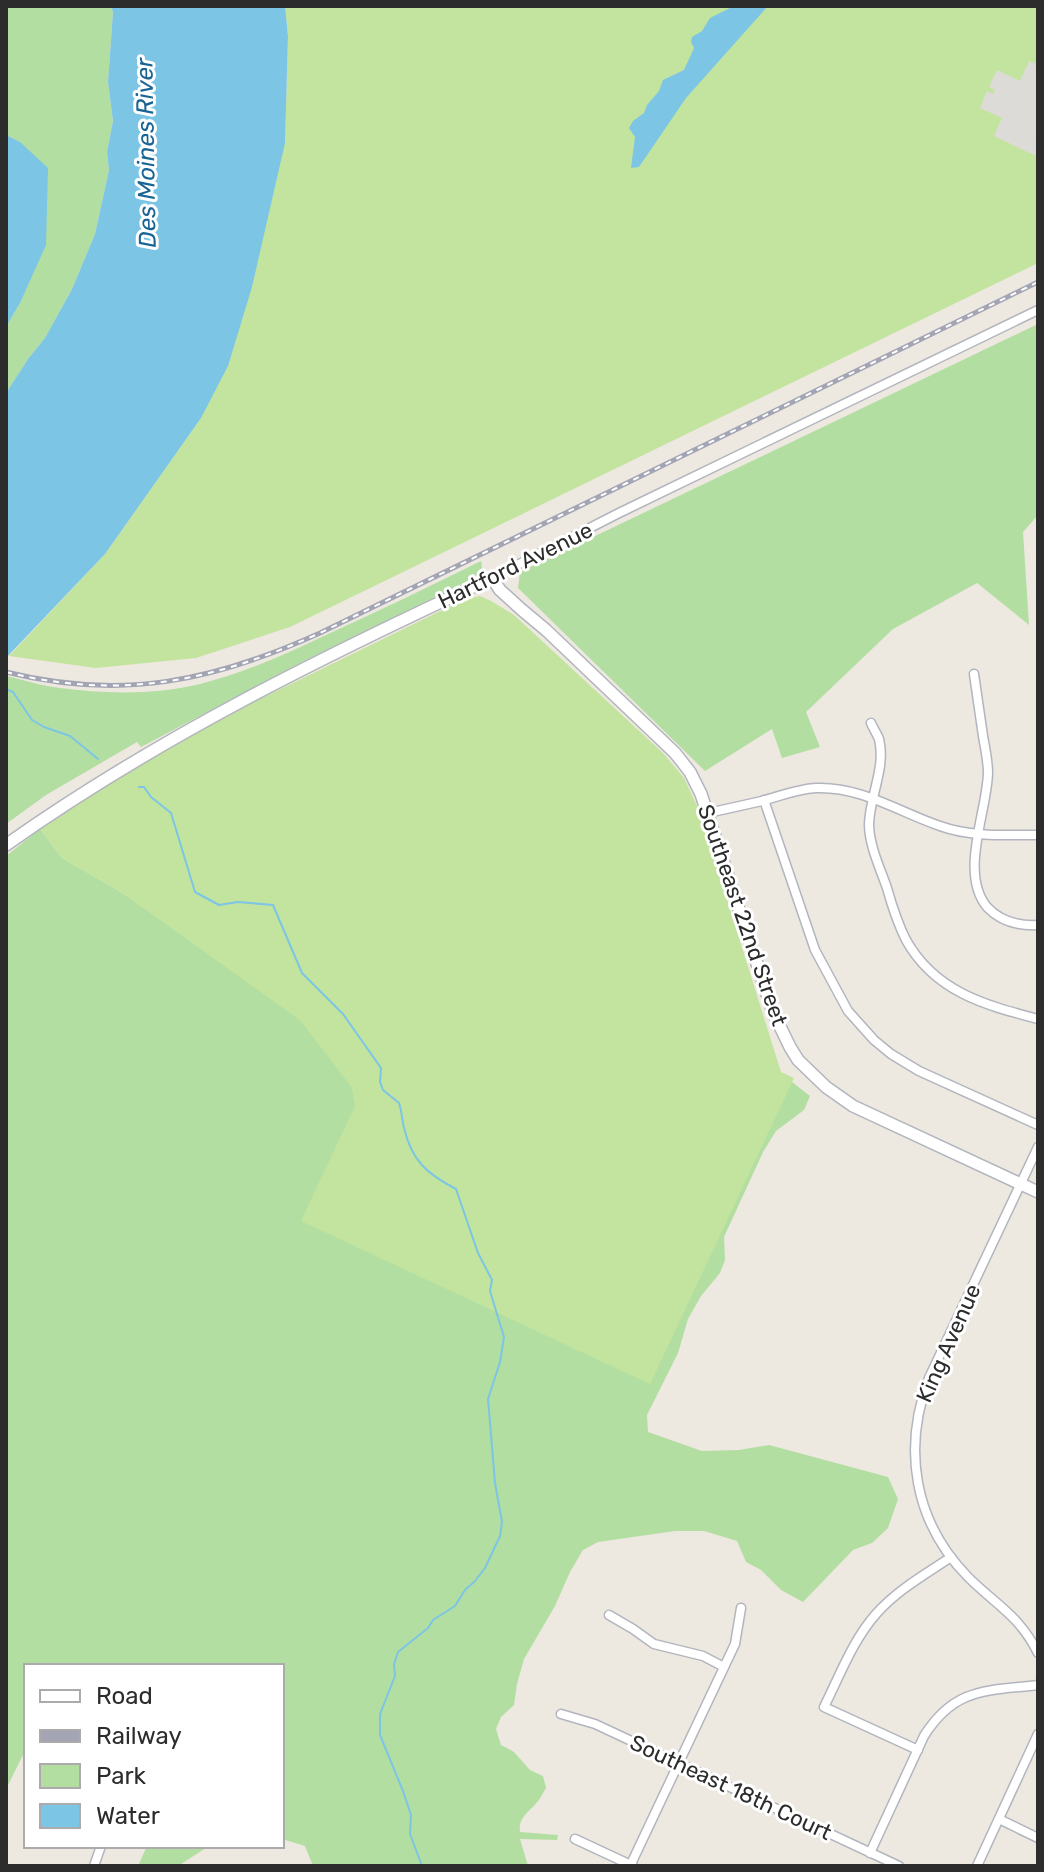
<svg xmlns="http://www.w3.org/2000/svg" width="1044" height="1872" font-family="Rubik,sans-serif">
<style>
.green{fill:#b3dea1}
.pitch{fill:#c3e49e}
.plaza{fill:#dddbd7}
.water{fill:#7cc5e5}
.lines{fill:none;stroke-linecap:round;stroke-linejoin:round}
.stream{stroke:#7cc5e5;stroke-width:2}
.street-casing{stroke:#b3b5be;stroke-width:11}
.secondary-casing{stroke:#b3b5be;stroke-width:14}
.street{stroke:#fff;stroke-width:8}
.secondary{stroke:#fff;stroke-width:11}
.rail-casing{stroke:#a3a5b5;stroke-width:5}
.rail{stroke:#fff;stroke-width:2;stroke-dasharray:6;stroke-linecap:butt}
.labels{text-anchor:middle;stroke-width:6;stroke-linejoin:round;paint-order:stroke}
.street-label{font-size:22px;fill:#2c2c2c;stroke:#fff}
.water-label{font-size:24px;font-style:italic;fill:#196494;stroke:#fff}
</style>
<rect width="100%" height="100%" fill="#ede8e0"/>
<g class="green">
<polygon points="6,6 111,6 113,12 108,82 113,121 107,152 109,170 95,234 72,289 45,338 28,359 6,393 6,327 20,303 20,142 6,135"/>
<polygon points="1038,324 1038,515 1023,532 1029,625 977,583 893,629 806,712 820,747 782,758 772,729 705,771 518,588 520,572"/>
<path d="M481,561C484,572 479,575 470,580L302,662L141,747L137,742L46,795L6,824V676C24,680 42,686 60,688C105,694 156,695 200,684C244,673 286,654 326,635C379,611 430,586 481,561Z"/>
<path d="M40,829L62,858L121,892L158,918L774,1068L810,1096L804,1110L776,1131L763,1152L724,1237L725,1260L720,1273L701,1296L688,1319L678,1353L647,1415L648,1432L702,1451L739,1450L769,1445L888,1477L898,1499L888,1528L872,1543L853,1550L803,1602L781,1590L761,1570L746,1562L737,1541L704,1531H675L598,1542L583,1550L570,1572L555,1606L524,1659L517,1684L514,1705L501,1717L496,1729L501,1745L514,1752L530,1770L543,1776L546,1788C543,1793 541,1797 538,1801C530,1812 518,1816 520,1832L558,1835L557,1840L520,1839L528,1866H313L305,1846L282,1839V1666H26V1749L6,1789V856Z"/>
<polygon points="147,1846 209,1846 178,1866 138,1866"/>
</g>
<g class="pitch">
<polygon points="285,6 1038,6 1038,263 290,627 196,658 96,668 9,656 105,554 201,418 285,143 288,36"/>
<polygon points="480,596 491,601 514,615 663,753 684,778 699,810 781,1072 794,1078 650,1384 301,1221 355,1106 352,1088 301,1021 121,892 62,858 40,829 131,770 244,707 465,599"/>
</g>
<polygon class="plaza" points="1029,61 1038,65 1038,67 1035,69 1038,71 1038,137 1035,144 1037,146 1038,144 1038,157 994,136 1002,118 980,108 987,91 993,94 995,90 989,87 997,70 1020,81"/>
<g class="water">
<polygon points="111,6 285,6 288,36 285,143 252,287 228,366 201,418 105,554 6,658 6,393 28,359 45,338 72,289 95,234 109,170 107,152 113,121 108,82 113,12"/>
<polygon points="734,6 768,6 686,98 639,167 631,168 635,137 629,128 633,121 644,113 647,105 659,91 663,80 684,70 694,48 691,42 692,37 702,31 710,18"/>
<polygon points="6,135 20,142 48,168 46,245 20,303 6,327"/>
</g>
<g class="lines">
<g class="stream">
<polyline points="6,689 13,692 32,720 44,727 70,736 98,759"/>
<path d="M139,787H144L151,797L171,813L195,892L219,905L238,902L273,905L302,973L343,1014L381,1068L380,1082L383,1090L399,1103C402,1112 402,1120 404,1128C412,1161 427,1174 456,1189L478,1253L492,1280L490,1291L504,1337L500,1362L488,1399L495,1483L502,1522L500,1536L485,1568L475,1581L465,1590L455,1606L433,1620L428,1628L398,1652L394,1664L395,1676L380,1714V1735L403,1791L411,1815L410,1834L422,1866"/>
</g>
<g class="street-casing">
<g id="street">
<polyline points="492,578 619,513 1038,310"/>
<path d="M974,674C977,695 980,715 983,736C985,748 988,761 988,773C987,812 959,873 987,907C1000,921 1019,926 1038,925"/>
<path d="M871,723C873,728 877,734 879,739C886,768 870,795 869,824C869,845 880,868 887,888C892,906 898,924 906,940C935,992 985,1005 1038,1019"/>
<polyline points="764,800 815,950 848,1011 874,1040 891,1054 919,1071 1038,1125"/>
<path d="M708,813C726,809 744,805 762,801C780,796 797,789 816,788C860,786 899,812 940,826C970,837 1006,835 1038,835"/>
<path d="M1038,1147L929,1378C902,1449 914,1522 968,1577C996,1605 1019,1615 1038,1653"/>
<polyline points="609,1615 633,1629 654,1644 703,1656 724,1667"/>
<polyline points="561,1714 595,1724 899,1866"/>
<path d="M918,1750L824,1707C840,1675 853,1640 876,1614C897,1590 926,1574 951,1557"/>
<polyline points="999,1819 1038,1838"/>
<polyline points="575,1839 633,1866"/>
<path d="M870,1853L924,1736C955,1687 987,1691 1038,1685"/>
<polyline points="631,1864 735,1644 741,1608"/>
<polyline points="94,1866 101,1846"/>
<polyline points="977,1866 1038,1734"/>
</g>
</g>
<g class="secondary-casing">
<path id="secondary" d="M6,845C157,738 324,656 492,578L500,590L522,610L546,630L675,753L690,772L701,794L773,1012L790,1047L798,1060L826,1087L853,1106L1038,1192"/>
</g>
<use href="#street" class="street"/>
<use href="#secondary" class="secondary"/>
<g class="rail-casing">
<path id="rail" d="M6,672C122,701 214,681 320,633L1038,282"/>
</g>
<use href="#rail" class="rail"/>
</g>
<g class="labels">
<g class="street-label">
<text transform="translate(515 565) rotate(-26)" y="8">Hartford Avenue</text>
<text transform="translate(743 915) rotate(71)" y="8">Southeast 22nd Street</text>
<text transform="translate(948 1343) rotate(-66)" y="8">King Avenue</text>
<text transform="translate(731 1787) rotate(25)" y="8">Southeast 18th Court</text>
</g>
<g class="water-label">
<text transform="translate(146 153) rotate(-91)" y="8">Des Moines River</text>
</g>
</g>
<rect width="1044" height="1872" fill="none" stroke="#2c2c2c" stroke-width="16"/>
<rect x="24" y="1664" width="260" height="184" fill="#ffffff" stroke="#ababab" stroke-width="2"/>
<rect x="40" y="1690" width="40" height="12" fill="#ffffff" stroke="#ababab" stroke-width="2"/>
<text x="96" y="1704" font-size="24" fill="#2c2c2c">Road</text>
<rect x="40" y="1730" width="40" height="12" fill="#a3a5b5" stroke="#ababab" stroke-width="2"/>
<text x="96" y="1744" font-size="24" fill="#2c2c2c">Railway</text>
<rect x="40" y="1764" width="40" height="24" fill="#b3dea1" stroke="#ababab" stroke-width="2"/>
<text x="96" y="1784" font-size="24" fill="#2c2c2c">Park</text>
<rect x="40" y="1804" width="40" height="24" fill="#7cc5e5" stroke="#ababab" stroke-width="2"/>
<text x="96" y="1824" font-size="24" fill="#2c2c2c">Water</text>
</svg>
